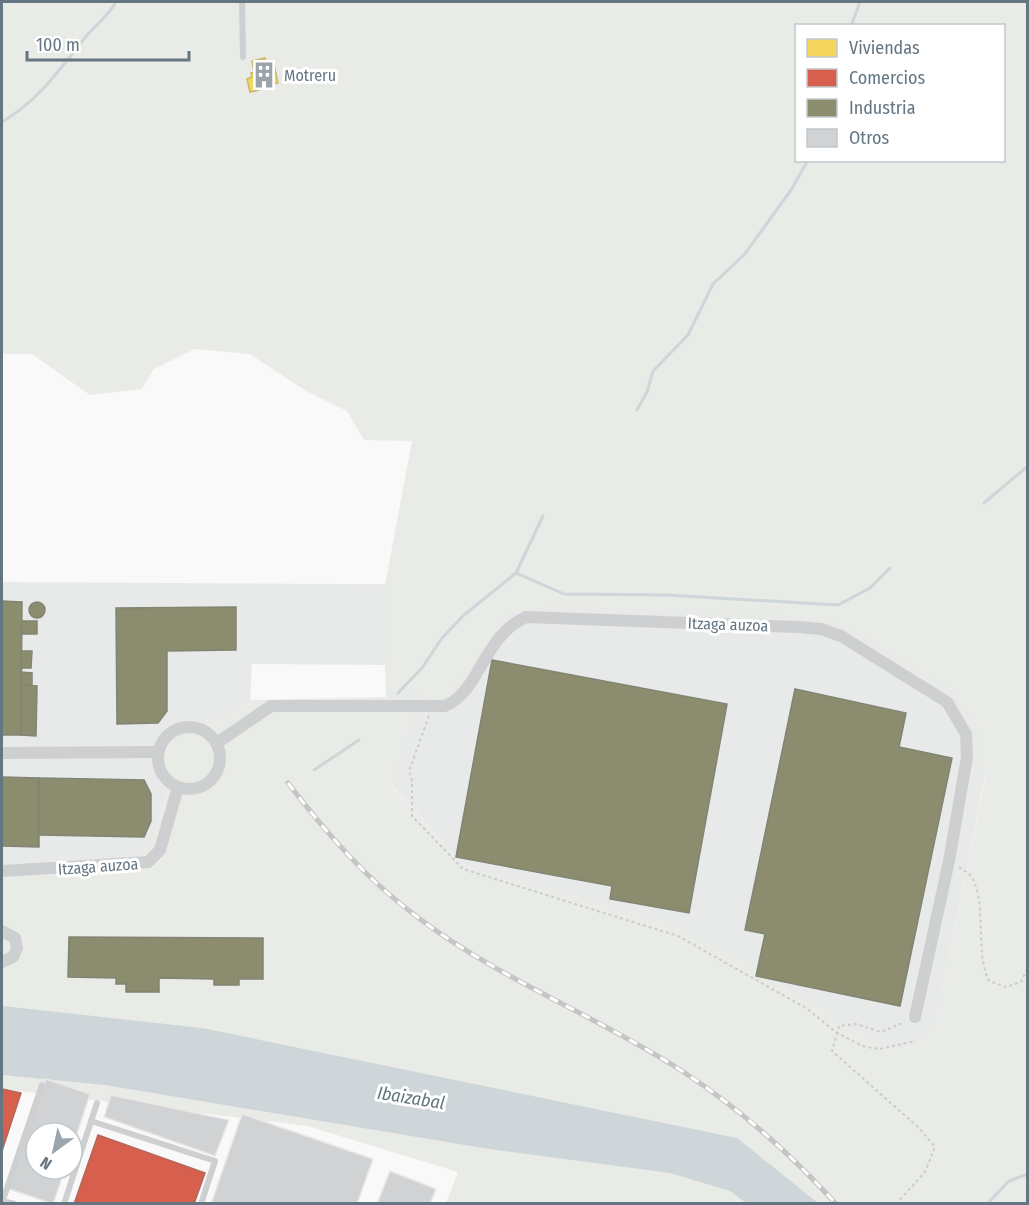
<svg xmlns="http://www.w3.org/2000/svg" width="1029" height="1205" font-family="'Fira Sans Condensed',sans-serif">
<style>
.built{fill:#e8e9e9}
.green{fill:#e8ebe6;fill-rule:evenodd}
.water{fill:#ced6d9}
.homes{fill:#f6d55c;stroke:#cab868;stroke-width:1.5}
.shops{fill:#d6604d;stroke:#b4675d;stroke-width:1.5}
.industry{fill:#8c8c6e;stroke:#808574;stroke-width:1.5}
.lines{fill:none;stroke-linecap:round;stroke-linejoin:round}
.stream{stroke:#ced6d9;stroke-width:3}
.building{fill:#d0d2d3;stroke:#e8e8e8;stroke-width:1.5}
.path{stroke:#cbcccd;stroke-width:2;stroke-dasharray:3 3;stroke-linecap:butt}
.service{stroke:#cecfd0;stroke-width:6}
.minor{stroke:#cecfd0;stroke-width:12}
.rail-casing{stroke:#c3c5c6;stroke-width:5}
.rail{stroke:#fff;stroke-width:3;stroke-dasharray:9;stroke-linecap:butt}
.labels{text-anchor:middle;stroke-width:6;stroke-linejoin:round;paint-order:stroke}
.poi-label{font-size:16px;fill:#657683;stroke:#fff;text-anchor:start}
.street-label{font-size:16px;fill:#657683;stroke:#fff}
.water-label{font-size:18px;font-style:italic;fill:#60757c;stroke:#fff}
</style>
<rect width="100%" height="100%" fill="#f9f9f9"/>
<polygon class="built" points="2,582 838,587 995,724 936,1023 915,1047 887,1050 739,961 663,922 463,865 393,787 413,703 386,697 385,665 252,664 250,700 224,719 177,724 169,728 153,771 162,780 168,794 153,838 142,851 127,859 2,863"/>
<path class="green" d="M2,2H1027V1203H446L458,1172L307,1126L2,1089V863L127,859L142,851L153,838L164,807L168,794L162,780L153,771L152,745L169,728L177,724L224,719L250,700L386,697L413,703L393,788L463,865L663,922L739,961L887,1050L915,1047L936,1023L986,772L979,759V732L968,712L950,690L846,627L811,617L560,606L509,614L445,700L390,691L385,585L412,441L364,440L347,411L306,391L250,354L195,349L154,369L142,389L90,395L32,354H2ZM796,26H1004V160H796Z"/>
<polygon class="water" points="2,1006 202,1028 737,1138 818,1203 746,1203 730,1191 670,1173 489,1149 105,1085 2,1075"/>
<polygon class="homes" points="265,58 267,66 274,65 278,83 258,87 259,90 250,92 247,79 252,77 251,73 254,72 252,61"/>
<g class="shops">
<polygon points="2,1089 21,1093 2,1151"/>
<polygon points="98,1135 205,1173 194,1204 74,1204"/>
</g>
<g class="industry">
<polygon points="2,601 22,602 21,735 2,735"/>
<circle cx="37" cy="610" r="8"/>
<polygon points="236,607 236,650 167,651 167,711 158,723 117,724 116,608"/>
<polygon points="22,621 37,621 37,634 21,634"/>
<polygon points="21,651 32,651 31,668 21,668"/>
<polygon points="492,660 727,704 689,913 610,899 612,886 456,857"/>
<polygon points="21,672 32,673 32,686 21,685"/>
<polygon points="21,685 37,686 36,736 21,735"/>
<polygon points="795,689 906,713 899,747 952,758 900,1006 756,976 765,934 745,930"/>
<polygon points="2,777 39,778 39,847 2,846"/>
<polygon points="39,778 144,780 151,794 151,821 144,837 39,835"/>
<polygon points="69,937 263,938 263,979 239,979 239,985 214,985 214,979 159,978 159,992 126,992 126,984 116,984 116,978 68,977"/>
</g>
<g class="lines">
<g class="stream">
<polyline points="851,26 860,2"/>
<path d="M2,122C42,98 60,68 89,33C100,21 108,16 116,2"/>
<polyline points="637,410 647,392 653,371 688,335 713,284 744,255 791,190 808,160"/>
<polyline points="984,503 1028,466"/>
<polyline points="516,573 564,594 665,595 838,605 870,588 890,568"/>
<polyline points="398,693 422,668 442,638 464,615 516,573 543,516"/>
<polyline points="314,770 359,740"/>
<polyline points="987,1204 1009,1181 1028,1174"/>
</g>
</g>
<g class="building">
<polygon points="46,1079 90,1094 72,1149 72,1133 36,1133 36,1169 65,1169 53,1204 9,1189"/>
<polygon points="111,1095 229,1120 215,1156 104,1117"/>
<polygon points="242,1114 373,1159 357,1204 211,1204"/>
<polygon points="390,1171 436,1189 430,1204 377,1204"/>
</g>
<g class="lines">
<g class="path">
<polyline points="429,716 409,771 412,781 412,816 463,869 678,936 806,1008 836,1032 862,1046 879,1049 916,1041"/>
<path d="M959,867C962,870 968,872 970,875C988,898 974,951 989,981L1006,987L1021,982L1028,967"/>
<polyline points="896,1204 925,1172 935,1147 919,1128 832,1051 839,1026 856,1024 881,1032 905,1022"/>
</g>
<g class="service">
<polyline points="242,2 243,57"/>
<polyline points="91,1121 215,1161 201,1204"/>
<polyline points="3,1200 42,1085"/>
<polyline points="2,1201 15,1204"/>
<polyline points="64,1204 97,1103"/>
</g>
<g class="minor">
<circle cx="189" cy="758" r="31"/>
<path d="M217,743L271,706H445C480,692 483,636 526,617L799,627L821,629L841,636L947,702L966,734L967,757L949,861L915,1017"/>
<polyline points="2,753 158,752"/>
<polyline points="2,871 148,862 160,850 178,787"/>
<polyline points="2,931 15,938 17,948 13,957 2,962"/>
</g>
<g class="rail-casing">
<path id="rail" d="M288,783C327,834 368,881 420,919C501,980 597,1016 682,1071C740,1109 790,1153 836,1204"/>
</g>
<use href="#rail" class="rail"/>
</g>
<defs>
<g id="building-bare" transform="scale(2.07)"><path d="M-4-6H4V6H1V3H-1V6H-4ZM-2.5-4.3h1.7v1.8h-1.7ZM.8-4.3h1.7v1.8H.8ZM-2.5-1h1.7V.8h-1.7ZM.8-1h1.7V.8H.8Z" fill="#99a4ac" stroke="#fff" stroke-width="2.5" paint-order="stroke"/></g>
</defs>
<g fill-rule="evenodd">
<use href="#building-bare" x="264" y="75"/>
</g>
<g class="labels">
<g class="poi-label">
<text x="284" y="81">Motreru</text>
</g>
<g class="street-label">
<text transform="translate(728 624) rotate(2)" y="6">Itzaga auzoa</text>
<text transform="translate(98 866) rotate(-4)" y="6">Itzaga auzoa</text>
</g>
<g class="water-label">
<text transform="translate(411 1098) rotate(9)" y="6">Ibaizabal</text>
</g>
</g>
<rect width="1029" height="1205" fill="none" stroke="#657683" stroke-width="6"/>
<rect x="795" y="24" width="210" height="138" fill="#ffffff" stroke="#c1c8cd" stroke-width="1.5"/>
<rect x="807" y="39" width="30" height="18" fill="#f6d55c" stroke="#c1c8cd" stroke-width="1.5"/>
<text x="849" y="54" font-size="18" fill="#657683">Viviendas</text>
<rect x="807" y="69" width="30" height="18" fill="#d6604d" stroke="#c1c8cd" stroke-width="1.5"/>
<text x="849" y="84" font-size="18" fill="#657683">Comercios</text>
<rect x="807" y="99" width="30" height="18" fill="#8c8c6e" stroke="#c1c8cd" stroke-width="1.5"/>
<text x="849" y="114" font-size="18" fill="#657683">Industria</text>
<rect x="807" y="129" width="30" height="18" fill="#d0d2d3" stroke="#c1c8cd" stroke-width="1.5"/>
<text x="849" y="144" font-size="18" fill="#657683">Otros</text>
<g transform="translate(54 1151) rotate(213)"><circle r="28" fill="#ffffff" stroke="#c1c8cd" stroke-width="1.5"/>
<path d="M0-4.5L10 22L0 15L-10 22Z" fill="#99a4ac"/>
<text y="-9" font-size="16" font-weight="bold" text-anchor="middle" fill="#657683">N</text>
</g>
<path d="M27 51v9h162v-9" fill="none" stroke="#657683" stroke-width="3"/>
<text x="36" y="51" font-size="18" fill="#657683" stroke="#ffffff" stroke-width="4.5" paint-order="stroke">100 m</text>
</svg>
